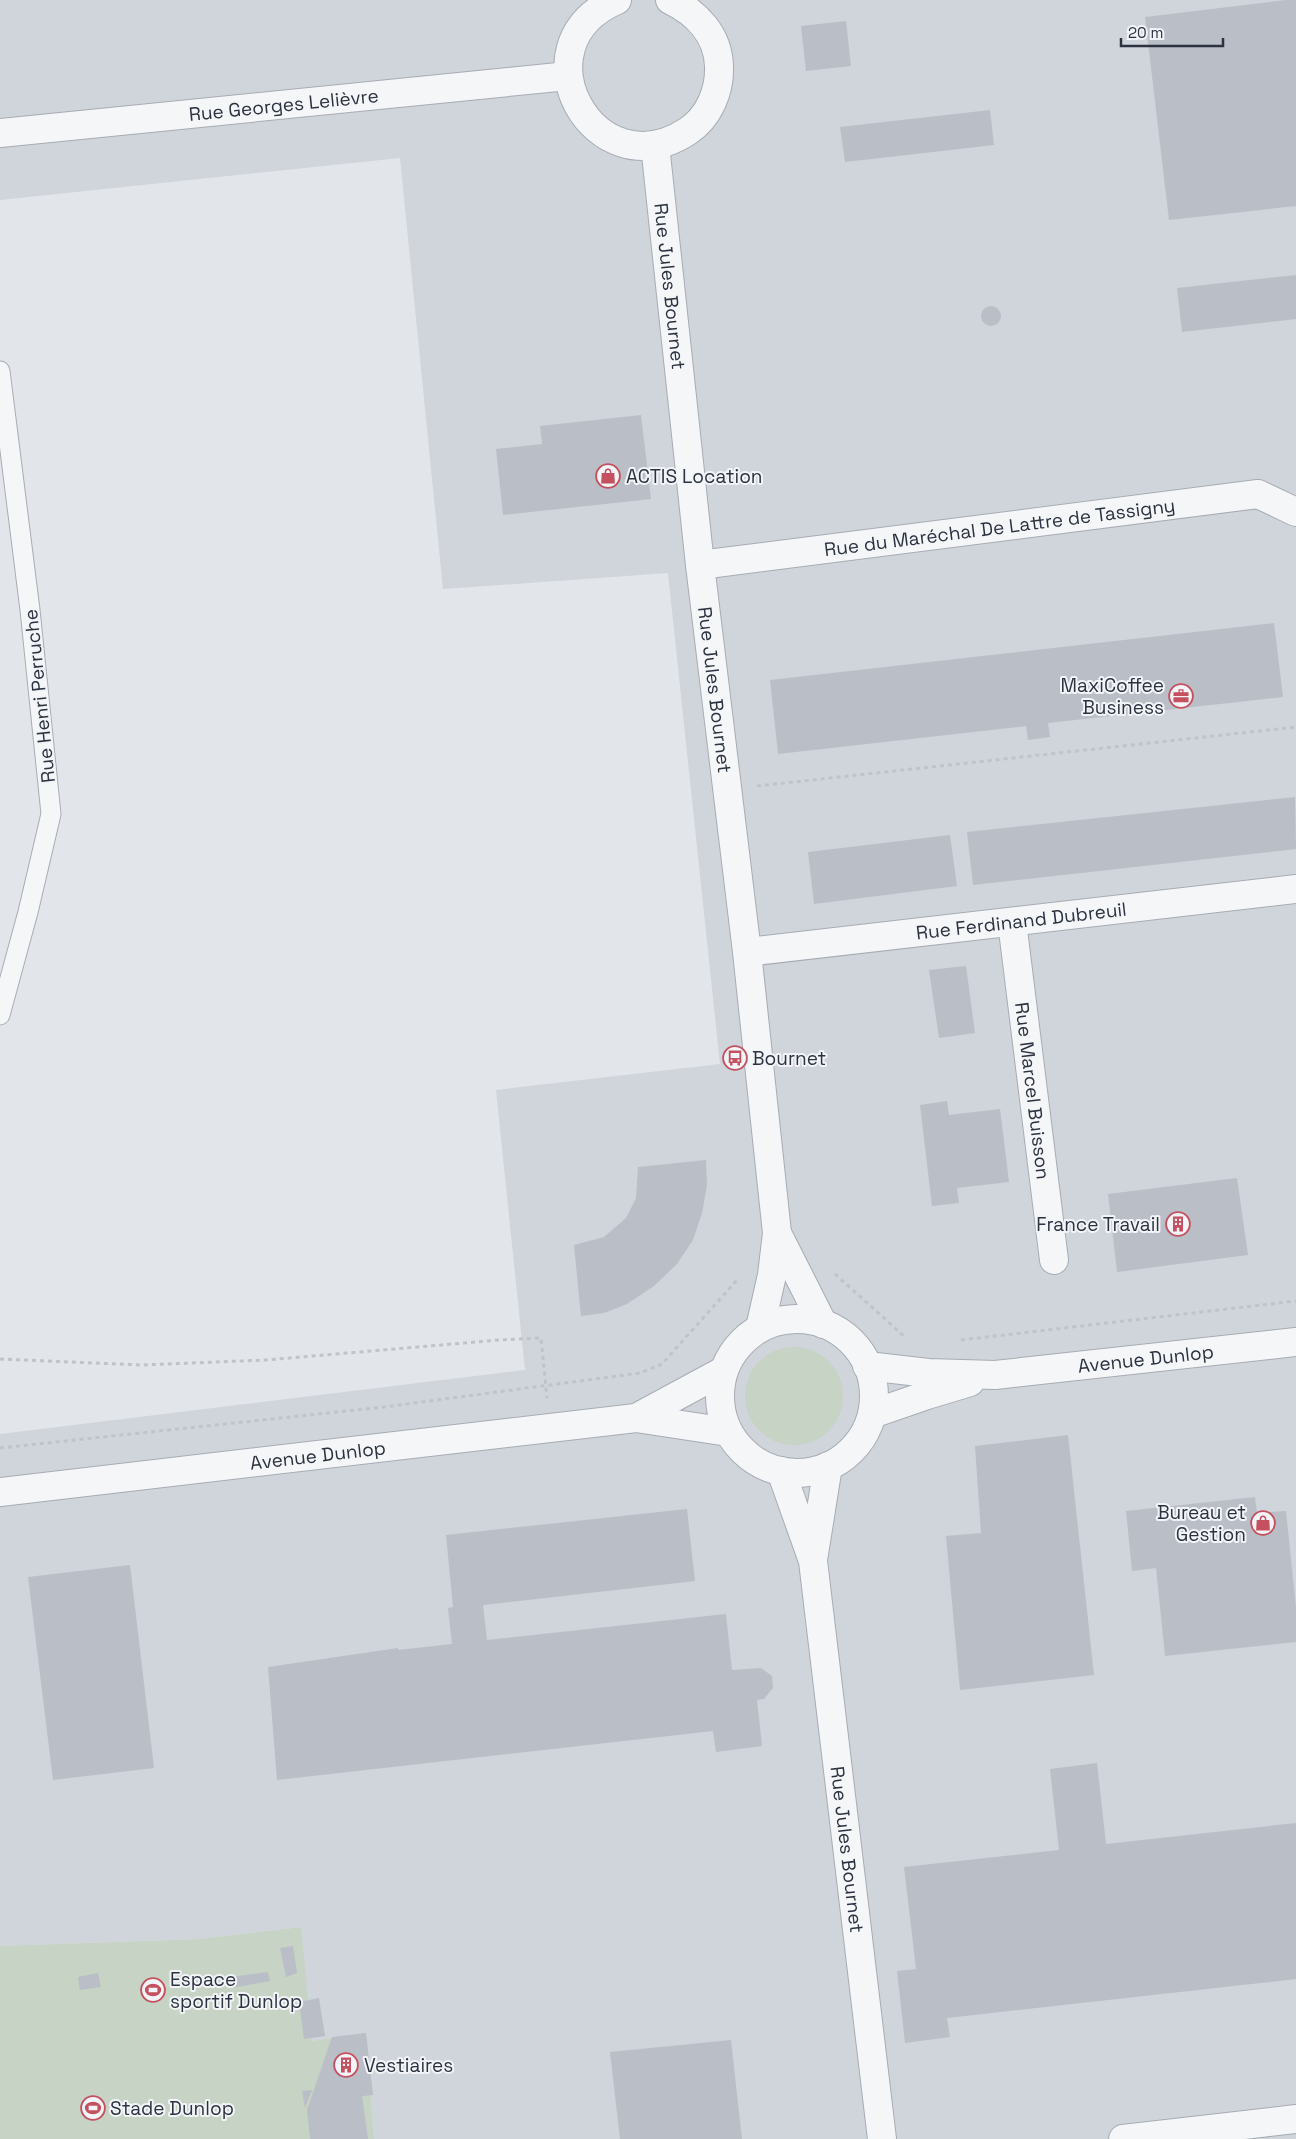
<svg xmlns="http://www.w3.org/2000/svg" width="1296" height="2139" font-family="'Space Grotesk',sans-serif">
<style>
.built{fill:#d0d4db}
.green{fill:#c7d3c4}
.building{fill:#babec6}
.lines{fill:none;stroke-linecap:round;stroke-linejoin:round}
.service-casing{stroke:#a7acb4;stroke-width:21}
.minor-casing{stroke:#a7acb4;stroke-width:30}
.tertiary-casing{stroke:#a7acb4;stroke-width:30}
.path{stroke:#c0c3c8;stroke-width:3;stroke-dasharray:4 4;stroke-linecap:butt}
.service{stroke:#f5f6f8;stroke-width:19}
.minor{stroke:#f5f6f8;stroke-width:28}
.tertiary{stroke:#f5f6f8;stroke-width:28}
.labels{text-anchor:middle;stroke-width:4;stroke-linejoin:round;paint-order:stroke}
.street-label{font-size:19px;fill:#2b3340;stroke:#f2f4f7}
.poi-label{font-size:19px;fill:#2b3340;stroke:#f2f4f7;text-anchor:start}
</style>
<rect width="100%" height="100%" fill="#e2e5ea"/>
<polygon class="built" points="0,0 1296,0 1296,2139 374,2139 366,2034 312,2041 300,1927 199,1939 0,1946 0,1434 525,1370 496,1090 720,1064 668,573 443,589 400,158 0,200"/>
<g class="green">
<circle cx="794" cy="1396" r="49"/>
<polygon points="301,1927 312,2041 366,2033 374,2139 0,2139 0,1946 199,1939"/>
</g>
<g class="building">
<polygon points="1286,0 1296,0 1296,206 1169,220 1145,17"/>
<polygon points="846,21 851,66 806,71 801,26"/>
<polygon points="990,110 994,145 845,162 840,127"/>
<polygon points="1296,275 1296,319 1182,332 1177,288"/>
<circle cx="991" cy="316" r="10"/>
<polygon points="641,415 651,499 503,515 496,449 542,444 540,426"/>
<polygon points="1274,623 1283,697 1048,723 1050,737 1028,740 1026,726 778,754 770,680"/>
<polygon points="1295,797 1296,849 973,885 967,832"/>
<polygon points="950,835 957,886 814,904 808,852"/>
<polygon points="966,966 975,1033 939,1038 929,970"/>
<polygon points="947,1101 949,1115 1000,1109 1009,1182 957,1188 959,1203 932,1206 920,1105"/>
<polygon points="706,1160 707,1185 702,1213 693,1240 677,1264 654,1286 627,1304 604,1313 581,1316 574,1245 604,1237 626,1218 636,1198 638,1167"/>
<polygon points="1237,1178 1248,1255 1117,1272 1108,1194"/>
<polygon points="1068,1435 1094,1675 960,1690 946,1536 981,1533 975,1446"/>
<polygon points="1255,1497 1257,1513 1286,1511 1296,1607 1296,1642 1165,1656 1156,1568 1132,1571 1126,1511"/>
<polygon points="687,1509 695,1581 483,1605 487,1640 726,1614 732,1670 761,1668 772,1676 773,1688 764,1699 757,1700 762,1746 716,1752 713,1731 277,1780 268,1667 398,1648 398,1650 452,1644 448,1608 453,1607 446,1535"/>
<polygon points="130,1565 154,1768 53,1780 28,1577"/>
<polygon points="1097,1763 1106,1844 1296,1823 1296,1979 947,2018 950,2037 905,2043 897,1971 916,1969 904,1867 1059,1850 1050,1769"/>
<polygon points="293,1946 297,1973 286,1977 280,1948"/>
<polygon points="268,1972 270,1981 232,1988 231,1977"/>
<polygon points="98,1973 101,1987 80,1990 78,1977"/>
<polygon points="319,1998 325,2036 304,2039 299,2002"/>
<polygon points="366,2033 373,2095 362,2096 368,2139 310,2139 307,2110 332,2037"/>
<polygon points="731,2040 742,2139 620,2139 610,2052"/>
<polygon points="312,2090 305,2108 302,2091"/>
</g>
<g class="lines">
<g class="service-casing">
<polyline id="service" points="0,371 30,610 51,814 28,912 0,1015"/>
</g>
<g class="minor-casing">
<g id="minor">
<path d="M617,0C513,44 594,193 688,131C709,117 720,91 719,66C718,35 697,13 670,0"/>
<path id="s1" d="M0,133L568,76"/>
<path id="s2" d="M655,145L700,565L747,952L777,1233L772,1275L760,1328"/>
<path id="s3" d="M700,565L1258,494L1296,512"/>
<path id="s4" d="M1012,922L1054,1260"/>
<path id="s5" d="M747,952L1296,889"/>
<polyline points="777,1233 823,1324"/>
<path id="s6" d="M781,1471L813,1561L882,2139"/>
<polyline points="813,1560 828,1466"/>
<polyline points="1123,2139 1296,2119"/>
</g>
</g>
<g class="tertiary-casing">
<g id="tertiary">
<circle cx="797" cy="1396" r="77"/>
<path id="s7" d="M867,1366L928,1373L995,1375L1296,1342"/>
<polyline points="872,1414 927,1395 970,1382"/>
<polyline points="636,1418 723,1371"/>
<path id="s8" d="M0,1492L636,1418L728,1432"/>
</g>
</g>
<g class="path">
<polyline points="757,786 1296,727"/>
<polyline points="835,1274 905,1337"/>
<polyline points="961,1340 1296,1301"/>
<polyline points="0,1359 141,1365 266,1360 499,1340 541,1338 547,1398"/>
<polyline points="0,1448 384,1407 640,1373 662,1364 738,1279"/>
</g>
<use href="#service" class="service"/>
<use href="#minor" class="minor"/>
<use href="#tertiary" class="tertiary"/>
</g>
<defs>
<g id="shop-ring" transform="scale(1.25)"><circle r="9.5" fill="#f2f4f7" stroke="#c5505f" stroke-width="1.5"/><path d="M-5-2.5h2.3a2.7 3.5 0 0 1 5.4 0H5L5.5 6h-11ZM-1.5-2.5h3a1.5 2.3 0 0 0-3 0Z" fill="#c5505f"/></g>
<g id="office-ring" transform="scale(1.25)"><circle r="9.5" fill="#f2f4f7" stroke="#c5505f" stroke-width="1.5"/><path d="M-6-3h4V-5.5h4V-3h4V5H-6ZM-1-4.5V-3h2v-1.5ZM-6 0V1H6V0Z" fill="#c5505f"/></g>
<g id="bus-ring" transform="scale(1.25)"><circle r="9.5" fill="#f2f4f7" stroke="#c5505f" stroke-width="1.5"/><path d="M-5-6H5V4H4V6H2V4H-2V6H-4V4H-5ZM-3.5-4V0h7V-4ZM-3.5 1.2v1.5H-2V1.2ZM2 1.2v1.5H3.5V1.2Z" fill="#c5505f"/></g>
<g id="building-ring" transform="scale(1.25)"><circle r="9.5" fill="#f2f4f7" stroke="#c5505f" stroke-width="1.5"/><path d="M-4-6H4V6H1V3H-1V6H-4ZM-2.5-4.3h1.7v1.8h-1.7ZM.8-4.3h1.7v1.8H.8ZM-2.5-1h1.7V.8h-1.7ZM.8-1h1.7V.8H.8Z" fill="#c5505f"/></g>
<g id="stadium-ring" transform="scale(1.25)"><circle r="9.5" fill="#f2f4f7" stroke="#c5505f" stroke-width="1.5"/><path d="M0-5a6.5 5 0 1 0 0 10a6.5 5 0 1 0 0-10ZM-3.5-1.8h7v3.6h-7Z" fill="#c5505f"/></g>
</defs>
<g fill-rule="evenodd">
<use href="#shop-ring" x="608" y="476"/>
<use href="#office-ring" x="1181" y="696"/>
<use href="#bus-ring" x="735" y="1058"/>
<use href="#building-ring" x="1178" y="1224"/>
<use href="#shop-ring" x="1263" y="1523"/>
<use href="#stadium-ring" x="153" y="1990"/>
<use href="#building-ring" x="346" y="2065"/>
<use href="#stadium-ring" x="93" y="2108"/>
</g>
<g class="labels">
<g class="street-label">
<text dy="7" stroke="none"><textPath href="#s1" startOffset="285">Rue Georges Lelièvre</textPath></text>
<text dy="7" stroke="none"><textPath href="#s2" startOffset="142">Rue Jules Bournet</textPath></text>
<text dy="7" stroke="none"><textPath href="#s3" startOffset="302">Rue du Maréchal De Lattre de Tassigny</textPath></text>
<text dy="7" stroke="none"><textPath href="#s2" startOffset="548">Rue Jules Bournet</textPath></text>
<text transform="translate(39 696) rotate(-96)" y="7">Rue Henri Perruche</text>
<text dy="7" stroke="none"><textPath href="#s5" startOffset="276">Rue Ferdinand Dubreuil</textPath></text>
<text dy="7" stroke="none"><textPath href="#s4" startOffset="170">Rue Marcel Buisson</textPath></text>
<text dy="7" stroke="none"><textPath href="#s7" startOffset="280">Avenue Dunlop</textPath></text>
<text dy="7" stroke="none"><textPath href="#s8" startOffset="320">Avenue Dunlop</textPath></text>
<text dy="7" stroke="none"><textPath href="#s6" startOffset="386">Rue Jules Bournet</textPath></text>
</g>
<g class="poi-label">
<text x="626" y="483">ACTIS Location</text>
<text x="1164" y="692" text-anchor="end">MaxiCoffee<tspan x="1164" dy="22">Business</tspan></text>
<text x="752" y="1065">Bournet</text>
<text x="1160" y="1231" text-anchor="end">France Travail</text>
<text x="1246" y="1519" text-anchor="end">Bureau et<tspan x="1246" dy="22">Gestion</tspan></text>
<text x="170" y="1986">Espace<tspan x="170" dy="22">sportif Dunlop</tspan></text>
<text x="364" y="2072">Vestiaires</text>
<text x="110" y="2115">Stade Dunlop</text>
</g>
</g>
<path d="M1121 38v8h102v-8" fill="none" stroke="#2b3340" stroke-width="2.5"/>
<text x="1128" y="38" font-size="15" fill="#2b3340" stroke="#f2f4f7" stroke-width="4" paint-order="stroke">20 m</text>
</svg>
